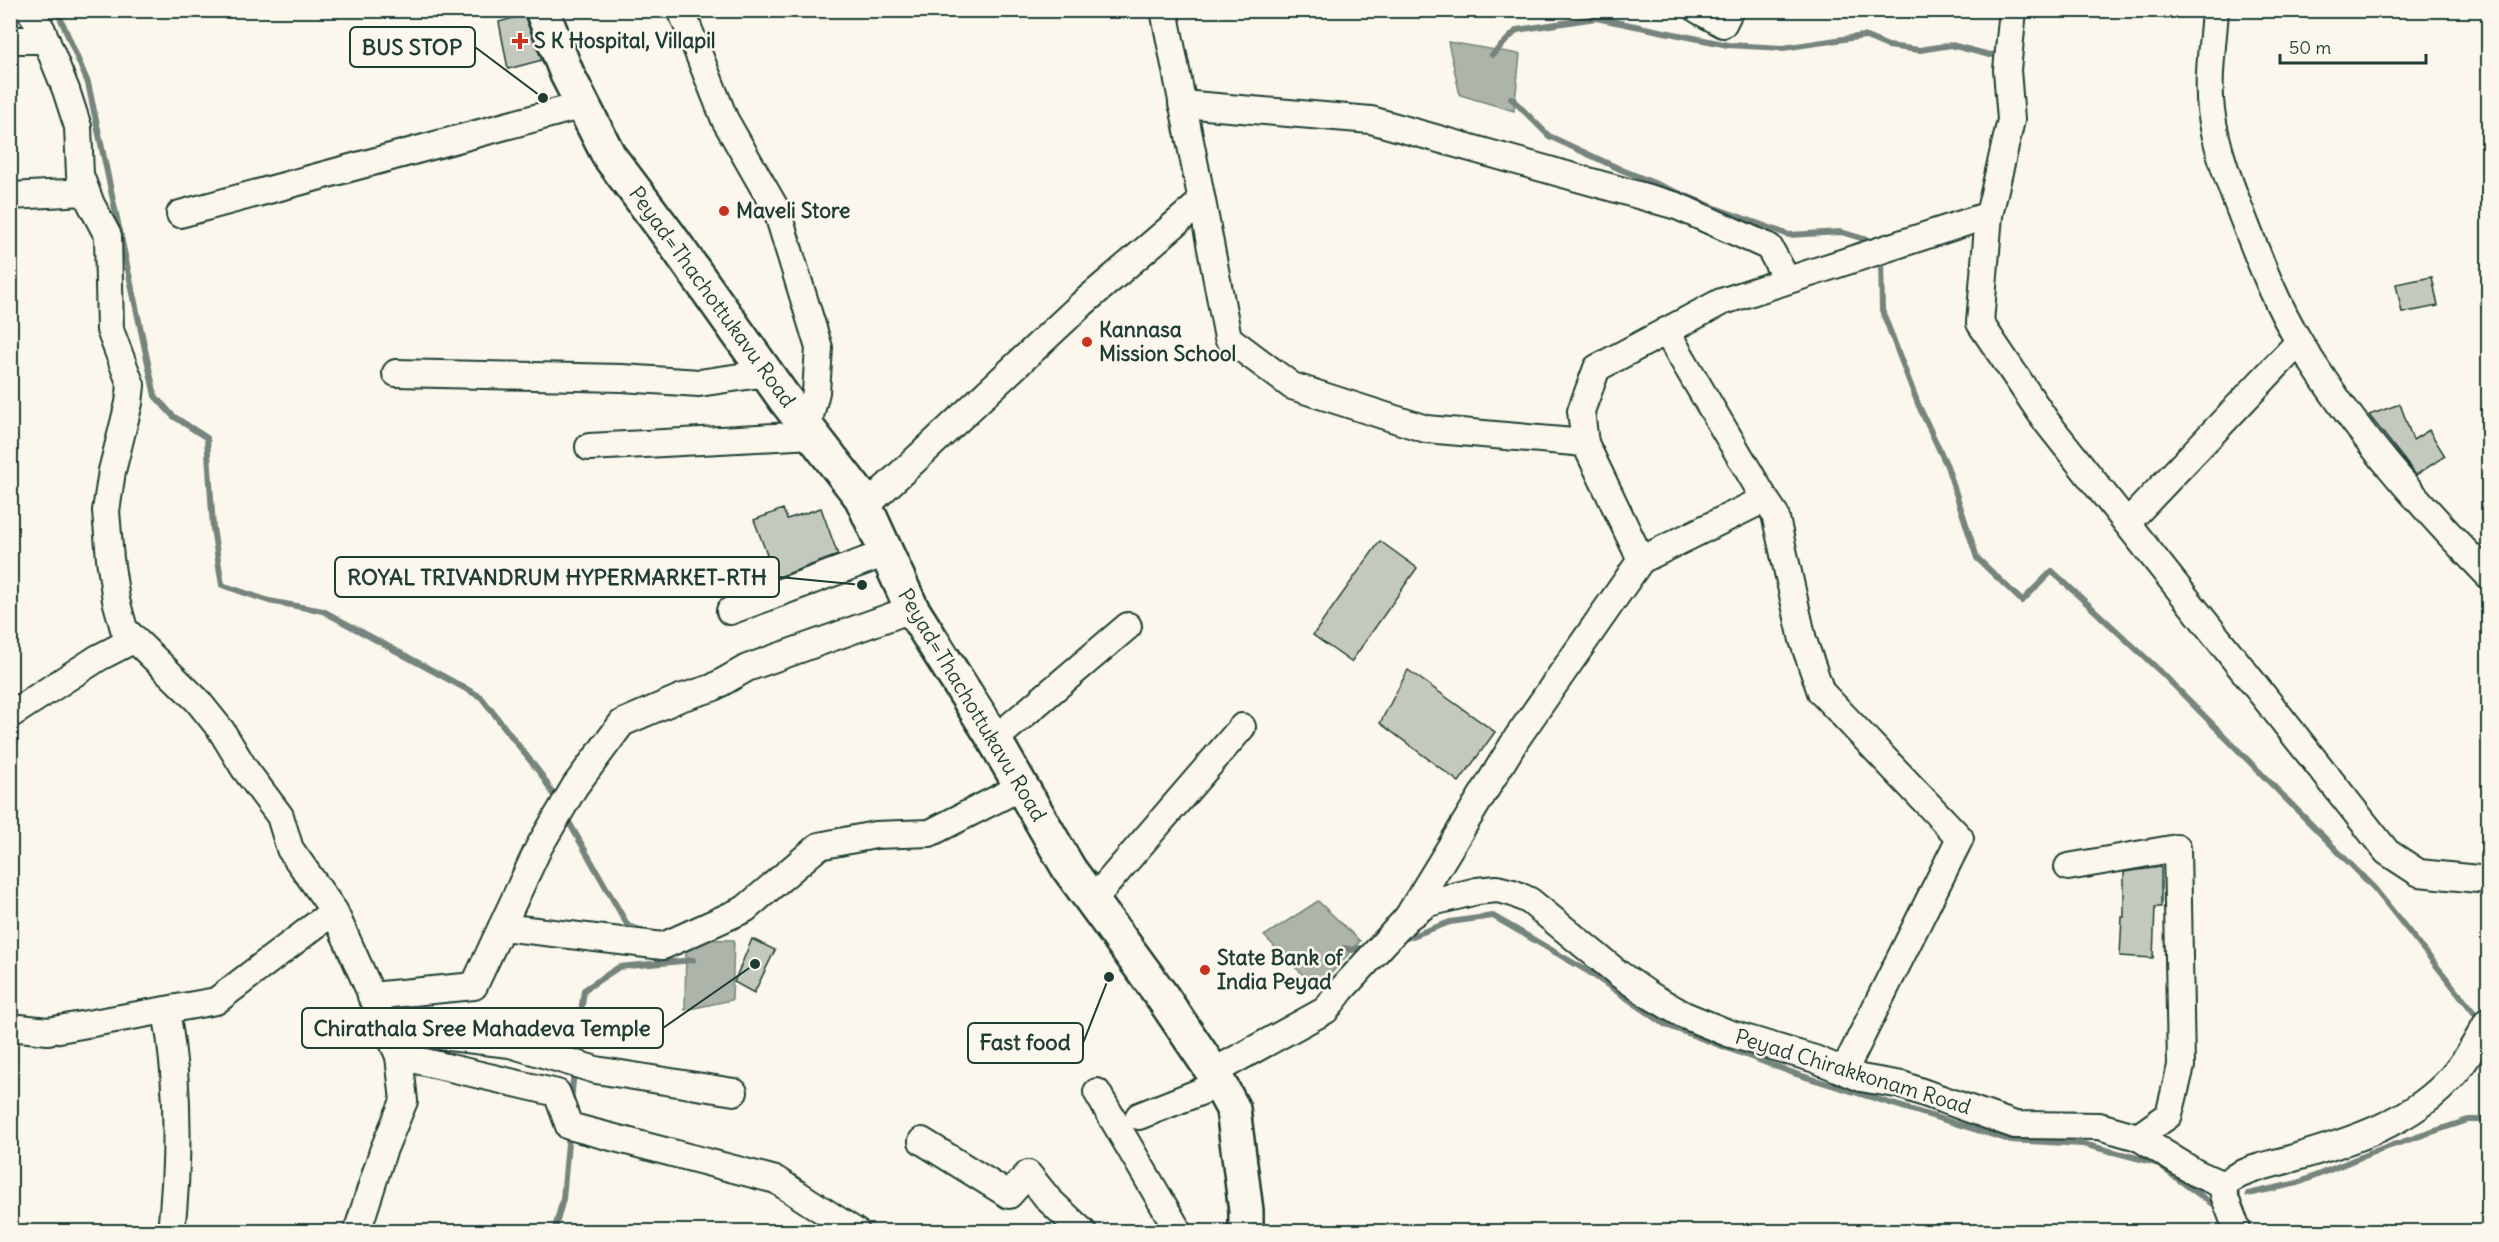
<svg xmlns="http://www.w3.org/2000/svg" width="2499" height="1242" font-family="Delius,sans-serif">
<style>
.water{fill:#adb4aa;stroke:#74847b;stroke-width:1.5}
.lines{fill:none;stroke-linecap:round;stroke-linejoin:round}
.stream{stroke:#74847b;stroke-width:6}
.building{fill:#c4c9be;stroke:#1f3d34;stroke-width:1.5}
.minor-casing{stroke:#1f3d34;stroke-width:30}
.major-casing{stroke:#1f3d34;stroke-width:38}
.minor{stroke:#fbf7ec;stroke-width:26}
.major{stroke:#fbf7ec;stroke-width:33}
.poi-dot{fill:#c8321e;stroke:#fbf7ec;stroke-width:2}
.labels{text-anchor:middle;stroke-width:5;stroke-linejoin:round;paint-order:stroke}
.poi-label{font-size:21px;font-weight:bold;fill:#1f3d34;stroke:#fbf7ec;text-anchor:start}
.street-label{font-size:21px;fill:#1f3d34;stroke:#fbf7ec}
.leader{fill:none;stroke:#1f3d34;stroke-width:2}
.callout-dot{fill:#1f3d34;stroke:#fbf7ec;stroke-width:2}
.callout{fill:#fbf7ec;stroke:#1f3d34;stroke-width:2}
.callout-label{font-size:22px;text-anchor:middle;font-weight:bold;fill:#1f3d34}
</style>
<rect width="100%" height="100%" fill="#fbf7ec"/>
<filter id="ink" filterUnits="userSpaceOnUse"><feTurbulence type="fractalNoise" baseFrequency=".0167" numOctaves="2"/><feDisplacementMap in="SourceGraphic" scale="12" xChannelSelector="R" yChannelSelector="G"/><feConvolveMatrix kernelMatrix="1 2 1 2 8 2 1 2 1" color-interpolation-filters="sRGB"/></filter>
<g filter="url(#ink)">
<g class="water">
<polygon points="1448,42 1520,54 1514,111 1460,95"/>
<polygon points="1318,901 1360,941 1317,989 1264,936"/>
<polygon points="686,939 734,940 732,1000 685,1010"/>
</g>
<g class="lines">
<g class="stream">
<polyline points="57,10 88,83 155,396 173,416 207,438 213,528 222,585 269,601 323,611 481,697 543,777 558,803"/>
<polyline points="1492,55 1517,30 1596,18 1728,45 1783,48 1864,36 1888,46 1920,50 1951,45 1990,55 2002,53"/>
<polyline points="1511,98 1549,136 1622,170 1718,209 1789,235 1841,232 1874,242"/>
<polyline points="1881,257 1882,310 1918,404 1947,466 1977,558 2022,601 2052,571 2162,673 2375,889 2479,1019"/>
<polyline points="566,817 628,926 647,932"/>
<polyline points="1407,938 1450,922 1493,916 1589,972 1666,1025 1796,1074 2009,1140 2083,1144 2156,1163 2211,1203"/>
<polyline points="1344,948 1352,950 1361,948"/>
<polyline points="575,1059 584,990 619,967 693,960"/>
<polyline points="571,1103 574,1069"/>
<polyline points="2248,1194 2298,1183 2378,1150 2468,1120 2488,1120"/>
<polyline points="554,1232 563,1199 569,1132"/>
</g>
</g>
<g class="building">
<polygon points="524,15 542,60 508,69 499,22"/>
<polygon points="2432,277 2438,306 2402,313 2396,284"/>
<polygon points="2400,404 2413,440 2429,430 2445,456 2416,475 2369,415"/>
<polygon points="821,508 838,555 776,578 754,520 783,509 787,519"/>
<polygon points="1380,541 1417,568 1351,662 1313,635"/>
<polygon points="1408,670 1495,732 1459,782 1380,723"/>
<polygon points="2161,867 2161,907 2155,907 2153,958 2120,956 2122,917 2124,917 2124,872"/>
<polygon points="752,939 775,950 754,993 734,982"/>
</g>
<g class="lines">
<g class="minor-casing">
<g id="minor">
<polyline points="30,10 42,30 66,90 78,127 80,175 91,204 108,236 110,330 131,385 129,403 112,471 106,511 110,559 116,600 124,629 197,700 221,730 244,768 280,816 290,849 334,911 399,1056 404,1101 383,1151 357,1232"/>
<polyline points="681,10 725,120 777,211 819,348 816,392 807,428"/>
<polyline points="1698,10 1723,24 1730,10"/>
<polyline points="2013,10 2007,70 2011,120 1989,215 1980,323 2046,421 2387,852 2419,873 2488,880"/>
<path d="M2215,10C2213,43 2207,78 2211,110C2216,149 2231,187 2245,223C2261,264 2277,305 2300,343C2352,428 2419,504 2488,575"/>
<polyline points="10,40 46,40"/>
<polyline points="1182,104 1371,120 1677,206 1769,247 1787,280"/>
<polyline points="10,196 86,192"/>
<polyline points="1202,201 1228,338 1292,386 1426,429 1585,443"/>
<polyline points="180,214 583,105"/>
<polyline points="1666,331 1765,499"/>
<polyline points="396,373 622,378 699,383 767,373"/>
<polyline points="589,447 813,435"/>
<polyline points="865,507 1082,304 1202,201 1164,10"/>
<polyline points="2127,523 2299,342"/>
<polyline points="1641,560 1585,443 1581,411 1597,368 1721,302 1989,215"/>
<polyline points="730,611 886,553"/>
<polyline points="10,715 98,658 135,639"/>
<polyline points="994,740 1128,626"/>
<polyline points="2068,867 2177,848 2181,1066 2169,1115 2138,1137"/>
<polyline points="1092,901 1242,727"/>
<polyline points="1407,918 1517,738 1641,560 1765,499 1775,514 1803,640 1821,692 1960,838 1844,1071"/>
<polyline points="502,927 663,946 745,909 819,846 875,835 930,833 1021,787"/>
<polyline points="371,996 474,986 539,847 575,786 622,723 680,698 712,688 747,668 912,609"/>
<path d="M166,1010C179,1082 179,1159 171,1232"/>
<polyline points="10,1027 48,1031 216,1001 334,911"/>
<polyline points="388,1030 510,1044 596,1070 734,1092"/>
<polyline points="399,1056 557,1093 569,1126 776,1180 856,1232"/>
<polyline points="1213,1072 1326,1010 1342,989 1407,918 1428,903 1477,891 1497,889 1513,893 1530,901 1619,974 1651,996 1684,1015 1728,1033 1815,1059 1861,1078 1902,1085 2015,1125 2099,1126 2138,1137 2196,1173 2223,1185"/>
<polyline points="1097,1092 1179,1232"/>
<polyline points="1139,1116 1220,1084"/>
<polyline points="922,1141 1009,1195 1028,1174 1049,1200 1083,1232"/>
<path d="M2238,1232L2224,1195L2223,1185C2243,1168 2276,1164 2300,1156C2359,1139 2425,1117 2462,1064C2472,1051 2480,1035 2488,1021"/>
</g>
</g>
<g class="major-casing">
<polyline id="major" points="542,10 567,74 609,156 670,237 784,398 861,497 912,609 991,734 1069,869 1161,995 1213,1072 1233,1109 1246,1211 1246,1232"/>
</g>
<use href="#minor" class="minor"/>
<use href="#major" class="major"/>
</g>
</g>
<g class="poi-dot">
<path d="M517 32h6v6h6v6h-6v6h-6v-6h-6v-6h6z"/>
<circle cx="724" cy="211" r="6"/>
<circle cx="1087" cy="342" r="6"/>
<circle cx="1205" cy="970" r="6"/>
</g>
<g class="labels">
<g class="poi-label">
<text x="534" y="48">S K Hospital, Villapil</text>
<text x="736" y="218">Maveli Store</text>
<text x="1099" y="337">Kannasa<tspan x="1099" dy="24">Mission School</tspan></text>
<text x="1217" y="965">State Bank of<tspan x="1217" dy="24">India Peyad</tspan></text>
</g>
<g class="street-label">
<text transform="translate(712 297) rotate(54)" y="7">Peyad=Thachottukavu Road</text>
<text transform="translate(972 705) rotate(59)" y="7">Peyad=Thachottukavu Road</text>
<text transform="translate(1853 1072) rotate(17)" y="7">Peyad Chirakkonam Road</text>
</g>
</g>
<path class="leader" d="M543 98L475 47M862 585L779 577M755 964L663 1028M1109 977L1083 1043"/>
<g class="callout-dot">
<circle cx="543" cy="98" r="6"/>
<circle cx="862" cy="585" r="6"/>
<circle cx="755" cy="964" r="6"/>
<circle cx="1109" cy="977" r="6"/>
</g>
<g class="callout">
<rect x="350" y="27" width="125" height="40" rx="6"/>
<rect x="335" y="557" width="444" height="40" rx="6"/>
<rect x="302" y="1008" width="361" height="40" rx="6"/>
<rect x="968" y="1023" width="115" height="40" rx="6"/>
</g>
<g class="callout-label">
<text x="412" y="55">BUS STOP</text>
<text x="557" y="585">ROYAL TRIVANDRUM HYPERMARKET-RTH</text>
<text x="482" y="1036">Chirathala Sree Mahadeva Temple</text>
<text x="1025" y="1050">Fast food</text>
</g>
<rect width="2499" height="1242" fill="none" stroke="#fbf7ec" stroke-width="36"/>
<rect x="18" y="18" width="2463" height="1206" fill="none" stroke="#1f3d34" stroke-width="2" filter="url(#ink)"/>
<path d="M2280 54v9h146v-9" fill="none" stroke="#1f3d34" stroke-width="3"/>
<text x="2289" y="54" font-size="18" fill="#1f3d34" stroke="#fbf7ec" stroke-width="4.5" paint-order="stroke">50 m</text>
</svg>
